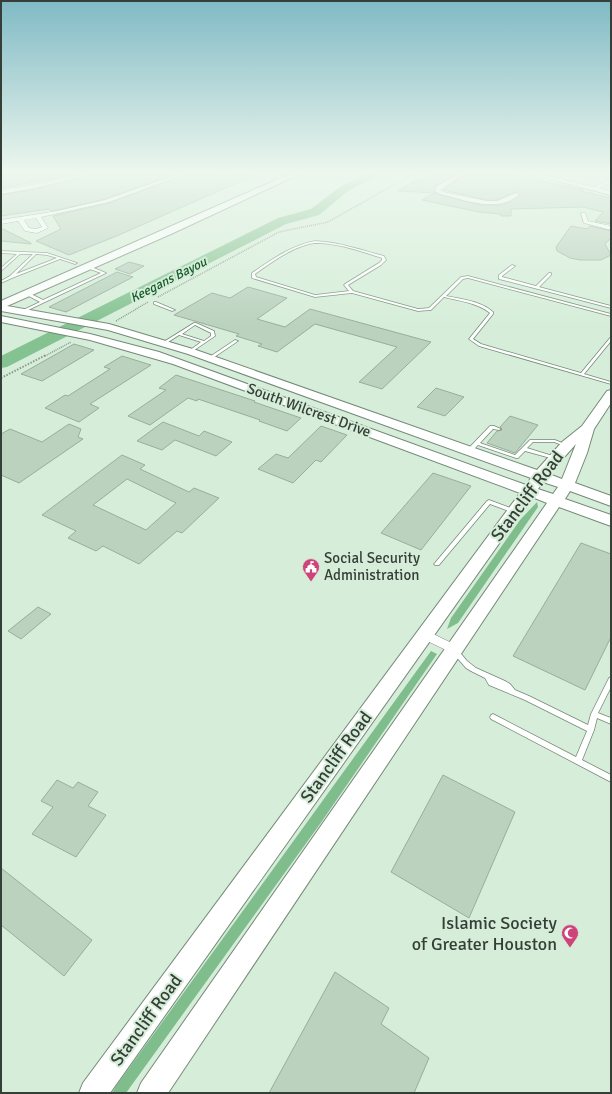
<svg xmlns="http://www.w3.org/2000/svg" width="612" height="1094" font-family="Signika,sans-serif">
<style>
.forest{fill:#80bd8c}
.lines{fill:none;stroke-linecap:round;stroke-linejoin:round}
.river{fill:#85c291;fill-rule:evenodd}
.building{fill:#bad2be;stroke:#98ae9b;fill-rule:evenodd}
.lane-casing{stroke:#748a78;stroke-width:1.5}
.street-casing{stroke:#748a78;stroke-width:1}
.secondary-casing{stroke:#748a78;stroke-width:2}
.path-far1{stroke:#87988a;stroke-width:1.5;stroke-dasharray:1 1;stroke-linecap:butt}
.path{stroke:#87988a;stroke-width:2;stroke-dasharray:1.5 1.5;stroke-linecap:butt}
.lane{fill:#fff;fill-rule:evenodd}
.street{fill:#fff;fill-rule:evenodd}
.secondary{fill:#fff;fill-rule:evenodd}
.labels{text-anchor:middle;stroke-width:4;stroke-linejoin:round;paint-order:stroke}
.far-water-label{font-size:13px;font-style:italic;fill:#175a2c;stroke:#d6eed9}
.street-label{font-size:15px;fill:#353f37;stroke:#d6eed9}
.poi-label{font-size:15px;fill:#353f37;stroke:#d6eed9;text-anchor:start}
.near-street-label{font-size:18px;fill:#353f37;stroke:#d6eed9}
.near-poi-label{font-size:18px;fill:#353f37;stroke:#d6eed9;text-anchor:end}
</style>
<rect width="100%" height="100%" fill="#d6eed9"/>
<g class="forest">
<polygon points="537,502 538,507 458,623 447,629 451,618 520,520"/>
<polygon points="431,651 437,654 320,824 126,1093 112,1093 116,1086"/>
</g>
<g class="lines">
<polygon class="river" points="367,173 381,173 379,175 348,191 319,215 286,224 7,367 1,368 1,356 278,218 311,209 340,187"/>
</g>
<g class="building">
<polygon points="1,173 80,173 1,188"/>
<polygon points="96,173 177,173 105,199 57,210 51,211 49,209 1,216 1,195 36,189 95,174"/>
<polygon points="189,173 209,173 226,177 234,173 257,173 257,174 119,235 69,255 36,241 61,229 53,216 110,203"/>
<polygon points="434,173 457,173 436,185 434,192 440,195 480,205 501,205 511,202 520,195 515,192 497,200 487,200 443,190 467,173 504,173 583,190 581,191 611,198 611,224 595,221 603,212 583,207 511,209 511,216 501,216 500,214 479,212 422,200 435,193 398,191 418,179 424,179"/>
<polygon points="571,226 587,229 590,226 611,231 611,238 605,244 611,255 601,260 580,260 570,258 557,251 556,247"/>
<polygon points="1,228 31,243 31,244 1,241"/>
<polygon points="129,262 144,266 130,274 115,269"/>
<polygon points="117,272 133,277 66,312 49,307"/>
<polygon points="248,287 287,298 257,319 285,327 310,309 431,342 382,389 359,382 397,347 315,324 277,352 258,346 262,344 236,336 239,334 174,315 212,293 230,298"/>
<polygon points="74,344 94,350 42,381 21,374"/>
<polygon points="122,356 151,365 90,404 99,408 79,422 45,408 65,395 68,396 110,369 104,367"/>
<polygon points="176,375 255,401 254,402 301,418 287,431 259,421 260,420 198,399 197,401 188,398 150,425 128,416 166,390 159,388"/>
<polygon points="436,388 464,397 445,416 417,407"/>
<polygon points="510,416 538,425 515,453 487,443 497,431 502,430 500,427"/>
<polygon points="163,422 199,436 204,431 232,442 216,456 175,440 162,450 137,441"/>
<polygon points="69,424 81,429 78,437 83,439 19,483 1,475 1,434 10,429 42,442"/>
<polygon points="321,426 347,435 321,462 316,460 293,483 258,469 276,454 288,458"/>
<path d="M122,455L145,465L140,469L189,492L194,488L219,498L182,533L177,531L139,564L103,546L96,551L68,538L76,531L42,515ZM127,479L176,503L146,530L93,505Z"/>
<polygon points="433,473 471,486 421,550 381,533"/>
<polygon points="581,543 611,554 611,637 585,690 513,656"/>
<polygon points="38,607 51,614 21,639 8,631"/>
<polygon points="443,775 515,812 469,918 391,872"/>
<polygon points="57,780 73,788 78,782 98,792 88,806 106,815 76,857 32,834 53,807 41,801"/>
<polygon points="1,868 92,940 64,976 1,925"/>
<polygon points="335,972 389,1008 381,1024 429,1058 414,1093 269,1093"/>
</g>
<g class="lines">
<g class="lane-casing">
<g id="lane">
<path d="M315,241C339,242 361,250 384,256L386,260L381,265L348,285L353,291L418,309L429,308L461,277L468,276L611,314V316L468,278L463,279L446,296C462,299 481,301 493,312V314L473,339L481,344L581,373L610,338H611V341L584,374L611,382V384L479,346L469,339L490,313C478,303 459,301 444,297L431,310L418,311L352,293L315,297L252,278V273C271,260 292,245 315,241ZM315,243C338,243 360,251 382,258V260L379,263L345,284L344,285L349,291L315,295L256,277L255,274C272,262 293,246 315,243Z"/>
<path d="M1,251L47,253L77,263L75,264L60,259L12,278L1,283V281L10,276L33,254H20L1,271V268L17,254L1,253ZM36,254L47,255L57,258L16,274Z"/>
<polygon points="512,265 515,266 502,276 502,277 536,286 549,273 551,273 551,275 539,287 611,306 611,308 499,279 499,275"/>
<polygon points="87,266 89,266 106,273 24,312 21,311 40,302 25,294 25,292 27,292 43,300 101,273 87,268"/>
<polygon points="154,302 156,302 175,310 172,311 154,304"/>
<path d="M194,323H196L214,331L215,336L190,353L188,352L189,351L201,342L179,335L165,344L162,343ZM195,325L211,333V336L204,341L182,334Z"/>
<polygon points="235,340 238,341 210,360 208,360 208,358"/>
<polygon points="490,426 494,426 501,429 499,430 493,429 480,443 515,455 530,440 555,440 567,445 565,446 554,442 533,442 527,448 556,457 556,458 554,459 525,451 518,458 516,458 478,445 471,452 467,452 467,450"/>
<polygon points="489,500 516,510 517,511 514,513 490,504 439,565 435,565 434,564 435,563 487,501"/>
<polygon points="453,649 457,649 467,661 476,668 505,681 510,684 515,690 529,696 588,725 591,714 609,678 611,677 611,687 598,713 611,718 611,724 597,718 594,730 582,760 611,775 611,782 491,719 490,717 491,715 493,714 495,715 576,757 587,731 525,700 489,685 485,678 471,671 466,668 453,653 452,651"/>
</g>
</g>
<g class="street-casing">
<g id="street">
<polygon points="86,173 95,173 36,188 1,194 1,190 36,184"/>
<path d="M181,173H188L109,202L41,217L48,228L37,233L25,231L18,221L1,224V220L57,211L105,200ZM36,218L42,227L36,229L29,228L24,220Z"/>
<polygon points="258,173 268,173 289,178 286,180"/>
<path d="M460,173H466L440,190L444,192L487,201H497L516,193L519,195C496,213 465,200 440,194L435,191L437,186Z"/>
<polygon points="525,173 535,173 594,187 611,178 611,182 599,188 611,191 611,195"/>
<polygon points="581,213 585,213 588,221 611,226 611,230 584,223"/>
<polygon points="425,630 458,646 460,649 458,652 454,654 450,652 421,638 419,635 421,632"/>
</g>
</g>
<g class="secondary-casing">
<path id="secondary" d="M292,173H302L171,234L7,306L109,324L196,350L537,470L562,442L582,426L607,391L611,390V403L594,429L587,453L575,483L611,496V506L570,491L565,499L611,515V526L559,507L168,1093H137L141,1083L547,503L532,497L110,1093H79L83,1083L520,493L173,364L90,340L1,322V316L90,334L159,352L526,485L531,478L188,354L108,330L1,311V301ZM576,444L562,479L549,474ZM543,482L558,487L553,494L538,489Z"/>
</g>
<g class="path-far1">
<polyline points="158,297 279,232 328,222 415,173"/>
<polyline points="116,321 148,302"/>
<polyline points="45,356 71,342"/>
</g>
<polyline class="path" points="1,378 46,355"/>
<use href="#lane" class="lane"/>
<use href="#street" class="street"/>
<use href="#secondary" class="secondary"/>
</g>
<linearGradient id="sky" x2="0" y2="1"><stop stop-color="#80bac5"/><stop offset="0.53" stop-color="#edf7ee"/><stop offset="1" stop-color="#edf7ee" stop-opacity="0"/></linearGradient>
<rect width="612" height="326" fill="url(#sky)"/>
<defs>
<g id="civic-pin" transform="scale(0.9)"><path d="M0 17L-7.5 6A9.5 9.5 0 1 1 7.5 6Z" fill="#ce437a" stroke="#d6eed9"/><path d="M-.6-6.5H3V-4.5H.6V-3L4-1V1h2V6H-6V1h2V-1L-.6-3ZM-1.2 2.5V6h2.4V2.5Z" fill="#fff"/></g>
<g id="mosque-pin" transform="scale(0.9)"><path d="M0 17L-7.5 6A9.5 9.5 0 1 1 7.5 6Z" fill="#ce437a" stroke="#d6eed9"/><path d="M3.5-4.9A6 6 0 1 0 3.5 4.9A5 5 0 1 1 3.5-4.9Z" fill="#fff"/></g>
</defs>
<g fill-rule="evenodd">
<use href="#civic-pin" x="311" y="567"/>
<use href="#mosque-pin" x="570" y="933"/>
</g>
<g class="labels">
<g class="far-water-label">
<text transform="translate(168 279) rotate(-27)" y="5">Keegans Bayou</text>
</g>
<g class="street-label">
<text transform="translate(309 410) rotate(20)" y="5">South Wilcrest Drive</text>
</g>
<g class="poi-label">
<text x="324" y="563">Social Security<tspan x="324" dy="17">Administration</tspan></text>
</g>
<g class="near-street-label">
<text transform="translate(527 496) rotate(-53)" y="6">Stancliff Road</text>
<text transform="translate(336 757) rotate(-54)" y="6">Stancliff Road</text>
<text transform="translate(146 1020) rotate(-54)" y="6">Stancliff Road</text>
</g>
<g class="near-poi-label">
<text x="557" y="929">Islamic Society<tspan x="557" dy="21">of Greater Houston</tspan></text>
</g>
</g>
<rect width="612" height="1094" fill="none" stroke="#353f37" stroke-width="4"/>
</svg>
